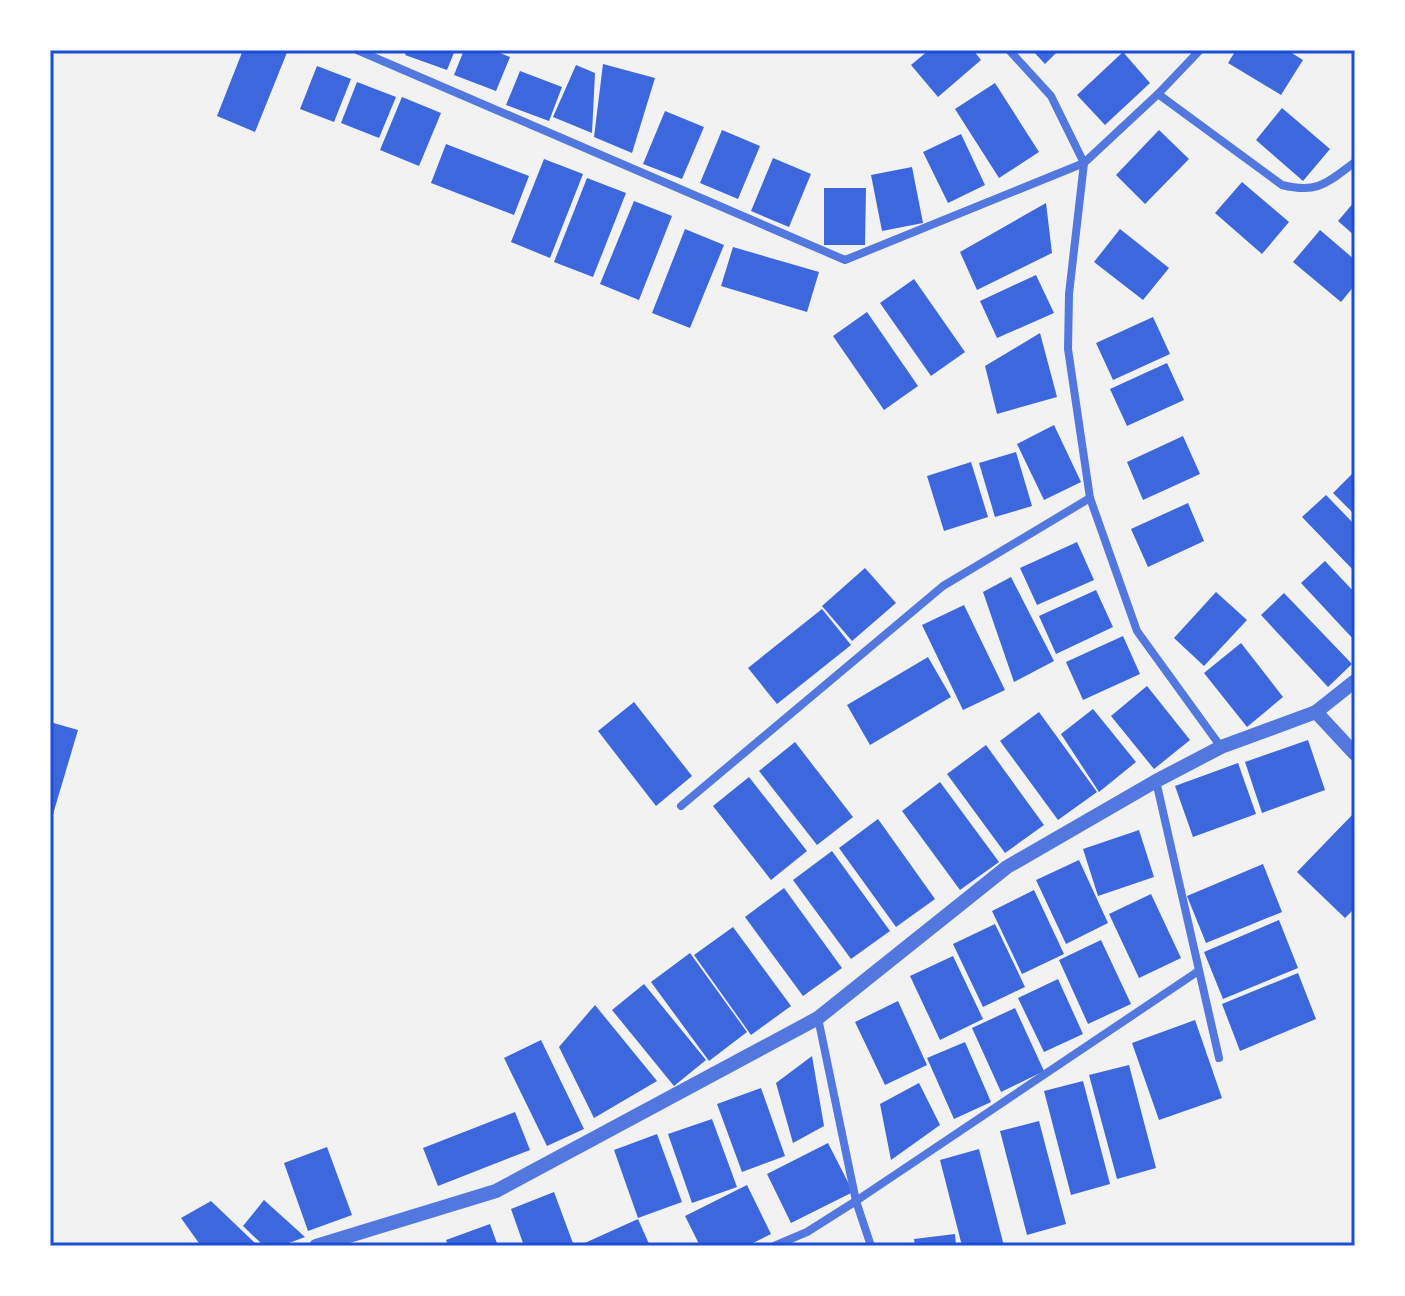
<svg xmlns="http://www.w3.org/2000/svg" width="1405" height="1296" font-family="'Playfair Display',serif">
<style>
.building{fill:#3d67dc}
.lines{fill:none;stroke-linecap:round;stroke-linejoin:round}
.minor{stroke:#5277de;stroke-width:8}
.tertiary{stroke:#5277de;stroke-width:14}
.neatline{fill:none;stroke:#1d4ed8;stroke-width:3}
</style>
<rect width="100%" height="100%" fill="#f2f2f2"/>
<g class="building">
<polygon points="243,50 288,50 255,132 217,116"/>
<polygon points="407,50 455,50 447,70 405,55"/>
<polygon points="464,50 492,50 510,57 496,91 454,75"/>
<polygon points="929,50 973,50 981,60 938,97 911,65"/>
<polygon points="1032,50 1059,50 1045,64"/>
<polygon points="1236,50 1287,50 1303,60 1281,95 1228,63"/>
<polygon points="1123,52 1150,83 1105,125 1077,95"/>
<polygon points="603,64 655,78 632,153 594,137"/>
<polygon points="576,65 595,73 592,133 553,117"/>
<polygon points="317,66 351,79 334,122 300,109"/>
<polygon points="520,71 562,87 549,121 506,105"/>
<polygon points="357,82 396,97 379,138 341,123"/>
<polygon points="995,83 1039,152 999,178 955,109"/>
<polygon points="402,97 441,113 419,166 380,150"/>
<polygon points="1282,108 1330,149 1303,181 1256,140"/>
<polygon points="665,111 704,127 682,179 643,164"/>
<polygon points="722,130 760,146 738,199 700,183"/>
<polygon points="1159,130 1189,159 1145,204 1116,175"/>
<polygon points="961,134 985,185 948,203 923,152"/>
<polygon points="446,144 529,176 514,215 431,183"/>
<polygon points="773,158 811,174 789,227 751,211"/>
<polygon points="544,159 583,174 550,258 511,242"/>
<polygon points="912,167 923,223 882,231 871,175"/>
<polygon points="587,178 626,193 593,277 554,262"/>
<polygon points="1242,182 1289,222 1262,254 1215,213"/>
<polygon points="824,188 866,188 865,245 824,245"/>
<polygon points="634,201 672,216 639,300 600,284"/>
<polygon points="1355,201 1355,236 1338,221"/>
<polygon points="1046,203 1052,253 977,290 960,252"/>
<polygon points="685,229 724,245 690,328 652,313"/>
<polygon points="1120,229 1169,268 1143,300 1094,262"/>
<polygon points="1320,230 1355,260 1355,285 1341,302 1293,262"/>
<polygon points="733,247 819,272 807,312 721,286"/>
<polygon points="1036,275 1054,313 997,338 980,301"/>
<polygon points="914,279 965,352 931,376 880,303"/>
<polygon points="867,312 918,386 884,410 833,336"/>
<polygon points="1153,317 1170,354 1113,380 1096,343"/>
<polygon points="1040,333 1057,397 997,414 985,366"/>
<polygon points="1167,363 1184,400 1127,426 1110,389"/>
<polygon points="1054,425 1081,482 1044,500 1017,444"/>
<polygon points="1183,436 1200,474 1143,500 1127,462"/>
<polygon points="1016,452 1032,506 995,517 979,463"/>
<polygon points="971,462 988,517 944,531 927,476"/>
<polygon points="1355,471 1355,515 1333,493"/>
<polygon points="1326,495 1355,525 1355,572 1302,517"/>
<polygon points="1188,503 1204,541 1148,567 1131,529"/>
<polygon points="1077,542 1094,580 1037,605 1020,568"/>
<polygon points="1325,561 1355,593 1355,641 1301,583"/>
<polygon points="865,568 896,603 852,641 822,606"/>
<polygon points="1011,577 1054,661 1014,682 983,592"/>
<polygon points="1096,590 1113,627 1056,654 1039,616"/>
<polygon points="1216,592 1247,620 1204,666 1174,638"/>
<polygon points="1284,593 1352,664 1328,687 1261,615"/>
<polygon points="964,605 1005,690 963,710 922,625"/>
<polygon points="822,609 851,645 777,704 748,668"/>
<polygon points="1123,636 1140,674 1083,700 1066,662"/>
<polygon points="1241,643 1283,697 1247,727 1204,673"/>
<polygon points="928,657 951,697 870,745 847,705"/>
<polygon points="1147,686 1190,740 1154,769 1111,716"/>
<polygon points="634,702 692,776 656,806 598,731"/>
<polygon points="1093,709 1136,762 1099,792 1061,734"/>
<polygon points="1039,712 1097,792 1058,820 1000,741"/>
<polygon points="50,722 78,730 51,821 50,821"/>
<polygon points="1308,740 1325,790 1262,813 1245,762"/>
<polygon points="795,742 853,817 817,845 759,771"/>
<polygon points="986,745 1044,825 1005,853 947,774"/>
<polygon points="1238,763 1256,814 1193,837 1175,786"/>
<polygon points="749,777 807,851 771,880 713,806"/>
<polygon points="940,782 999,862 960,890 902,811"/>
<polygon points="1355,812 1355,908 1345,918 1297,872"/>
<polygon points="878,819 935,899 896,927 839,848"/>
<polygon points="1139,830 1154,877 1098,896 1083,849"/>
<polygon points="832,851 890,931 851,959 793,880"/>
<polygon points="1079,860 1108,923 1066,944 1036,880"/>
<polygon points="1263,864 1282,912 1206,943 1187,896"/>
<polygon points="784,888 842,968 803,996 745,917"/>
<polygon points="1034,890 1064,954 1022,974 992,911"/>
<polygon points="1151,894 1181,958 1139,978 1109,914"/>
<polygon points="1279,920 1298,968 1223,999 1204,952"/>
<polygon points="995,924 1025,987 983,1007 953,944"/>
<polygon points="733,927 791,1006 751,1035 694,955"/>
<polygon points="1101,940 1131,1004 1088,1024 1059,960"/>
<polygon points="690,953 747,1032 709,1061 651,982"/>
<polygon points="953,956 983,1019 940,1040 910,976"/>
<polygon points="1298,973 1316,1019 1240,1051 1222,1004"/>
<polygon points="1058,979 1083,1034 1044,1052 1018,998"/>
<polygon points="644,984 706,1060 674,1086 612,1010"/>
<polygon points="898,1001 927,1065 885,1085 855,1022"/>
<polygon points="595,1005 657,1081 594,1118 559,1047"/>
<polygon points="1015,1008 1044,1071 1001,1092 972,1028"/>
<polygon points="1195,1020 1222,1098 1159,1120 1132,1043"/>
<polygon points="541,1040 584,1129 547,1146 504,1058"/>
<polygon points="965,1042 991,1102 954,1119 927,1058"/>
<polygon points="812,1056 824,1126 793,1143 776,1083"/>
<polygon points="1129,1065 1156,1168 1117,1179 1089,1075"/>
<polygon points="1083,1081 1110,1184 1071,1195 1044,1091"/>
<polygon points="919,1083 940,1125 891,1160 880,1104"/>
<polygon points="761,1088 785,1156 742,1172 717,1104"/>
<polygon points="515,1112 530,1150 438,1186 423,1148"/>
<polygon points="712,1119 737,1187 692,1203 668,1134"/>
<polygon points="1039,1121 1066,1224 1027,1235 1000,1131"/>
<polygon points="657,1134 682,1202 638,1218 614,1150"/>
<polygon points="828,1143 853,1192 791,1223 767,1174"/>
<polygon points="327,1147 352,1215 308,1231 284,1163"/>
<polygon points="979,1149 1004,1246 962,1246 940,1160"/>
<polygon points="747,1185 771,1234 747,1246 700,1246 685,1216"/>
<polygon points="554,1192 574,1246 524,1246 511,1209"/>
<polygon points="264,1200 305,1237 281,1246 264,1246 243,1226"/>
<polygon points="211,1201 258,1246 201,1246 181,1218"/>
<polygon points="638,1219 650,1246 578,1246"/>
<polygon points="490,1224 498,1246 448,1246 446,1240"/>
<polygon points="955,1234 956,1246 915,1246 914,1239"/>
</g>
<g class="lines">
<g class="minor">
<polyline points="357,50 845,260 1084,163 1158,94 1200,50"/>
<polyline points="1009,50 1051,96 1084,163"/>
<path d="M1158,94L1282,185C1318,194 1327,183 1355,162"/>
<polyline points="1084,163 1069,294 1068,349 1090,498 1137,631 1221,747"/>
<polyline points="1156,781 1219,1058"/>
<polyline points="681,806 943,586 1090,498"/>
<polyline points="818,1018 856,1201 871,1246"/>
<polyline points="774,1246 807,1232 856,1201 1197,972"/>
</g>
<g class="tertiary">
<polyline points="1316,712 1355,754"/>
<polyline points="316,1246 496,1191 818,1018 1007,867 1156,781 1221,747 1316,712 1355,681"/>
</g>
</g>
<rect width="1405" height="1296" fill="none" stroke="#ffffff" stroke-width="104"/>
<rect x="52" y="52" width="1301" height="1192" class="neatline"/>
</svg>
